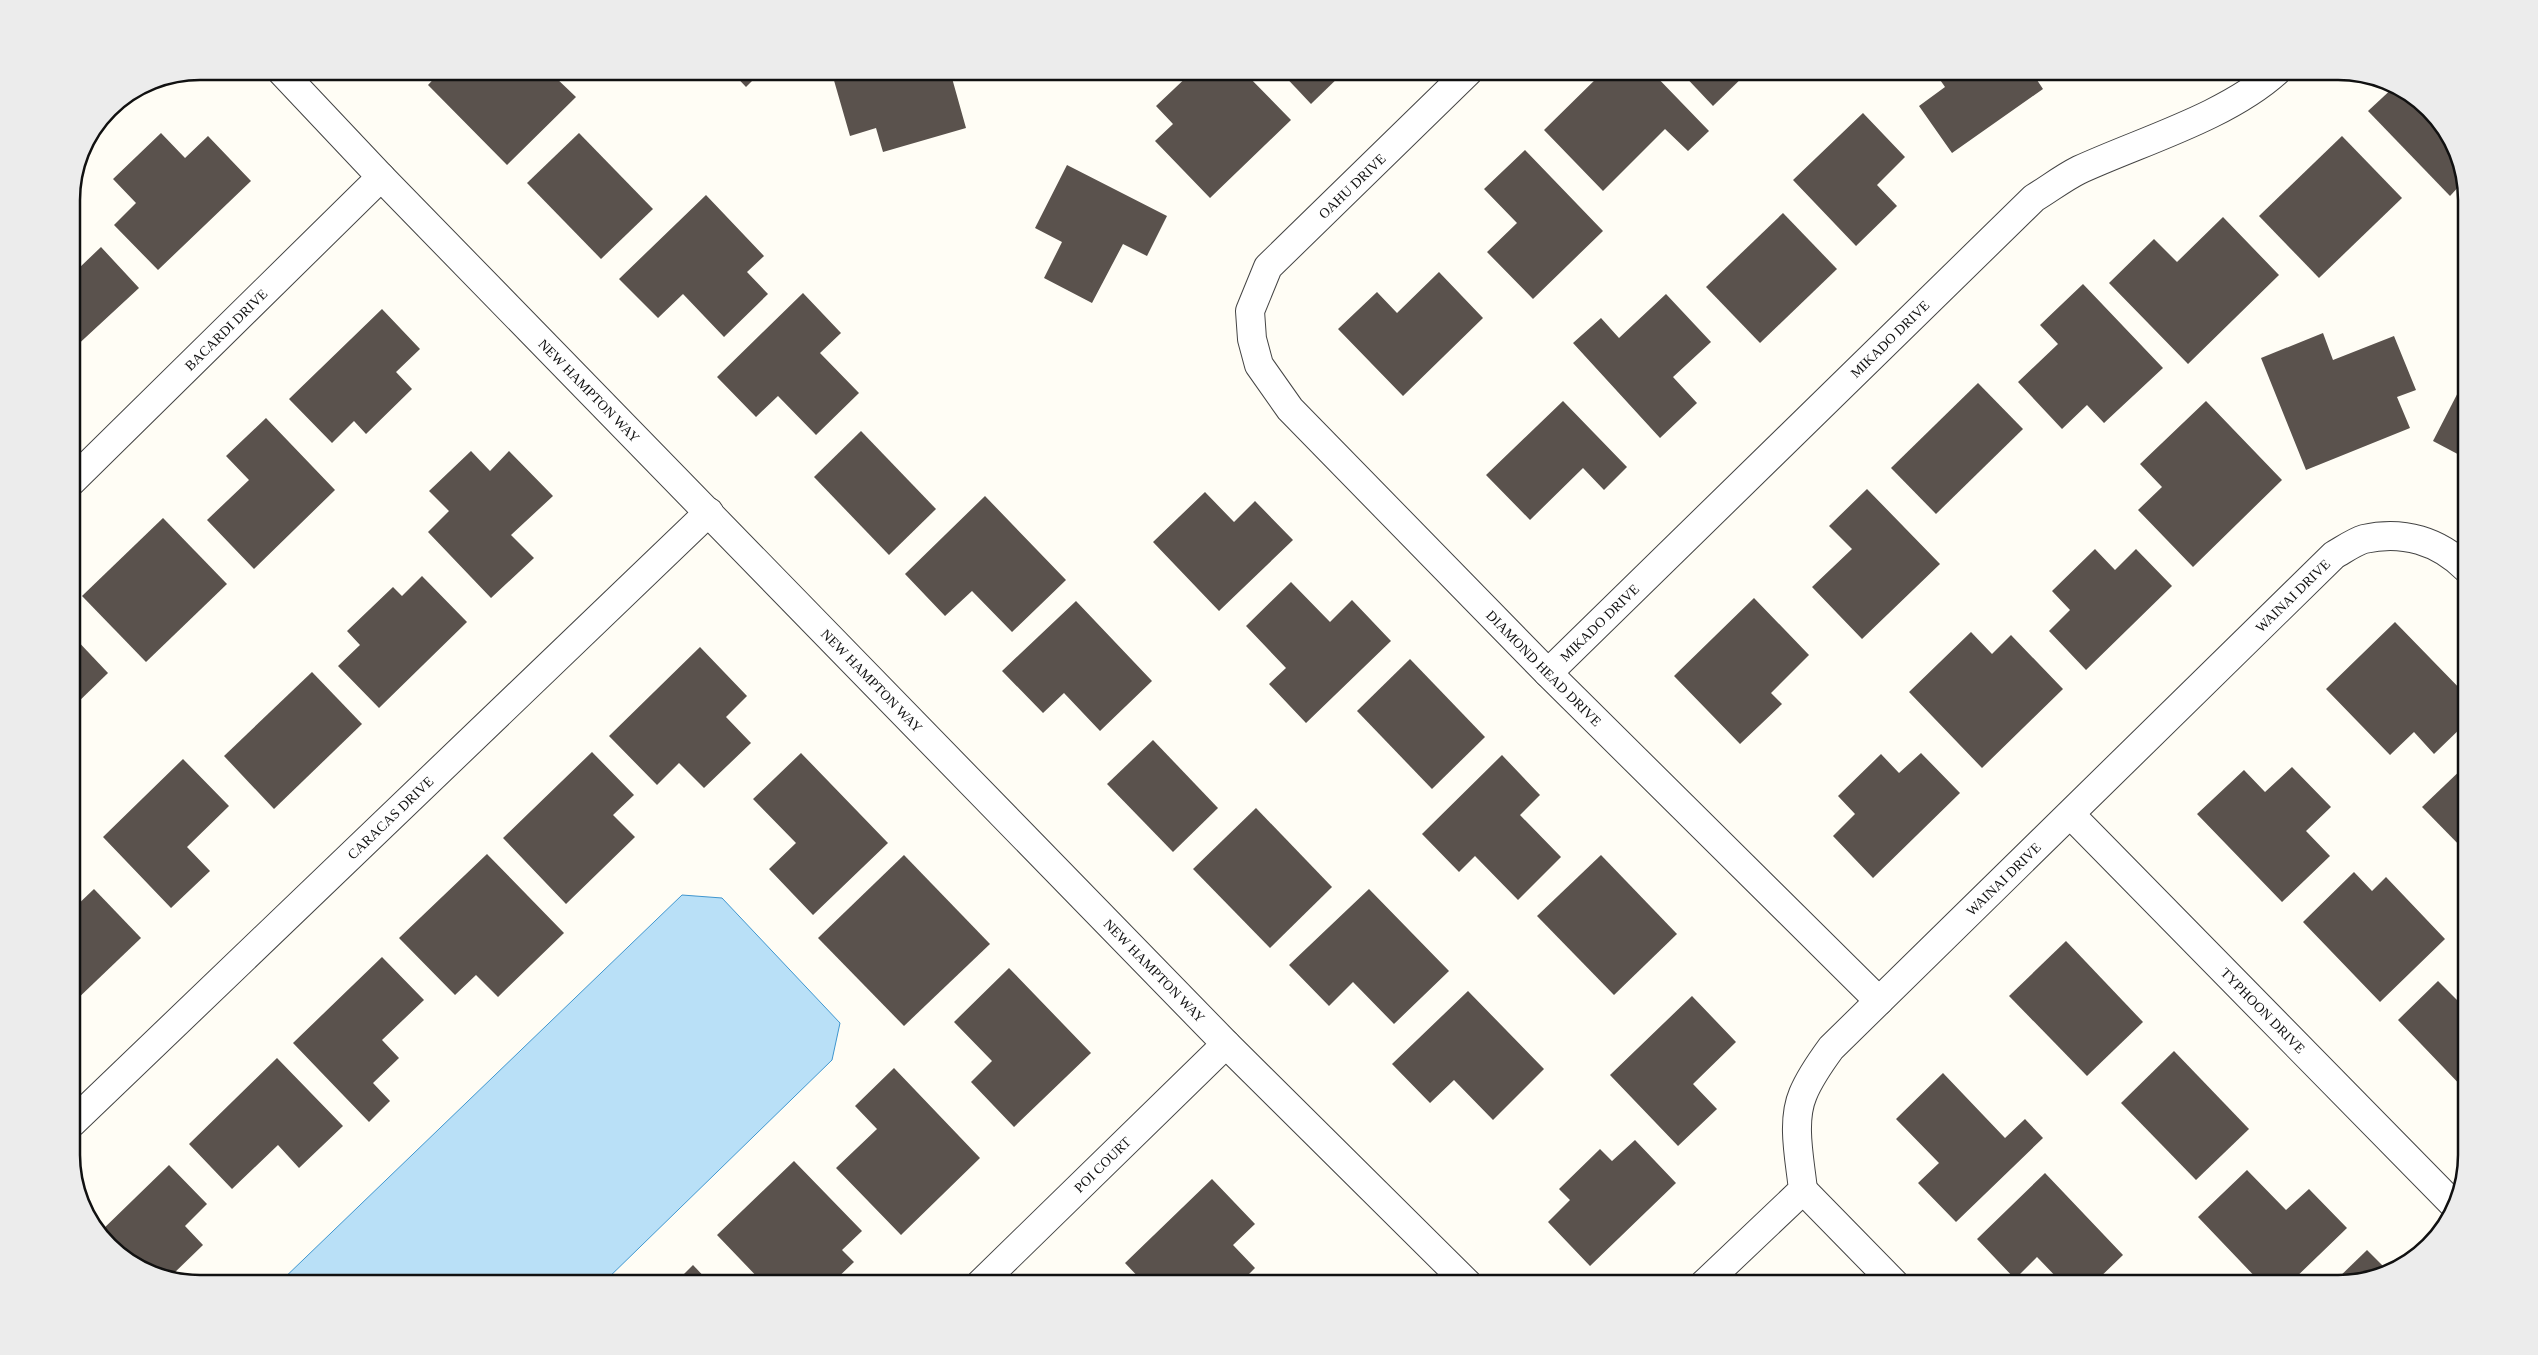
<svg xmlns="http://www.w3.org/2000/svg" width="2538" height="1355" font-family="Georgia,serif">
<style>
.water{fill:#b9e0f7;stroke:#3f96cf}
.building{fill:#5a524d}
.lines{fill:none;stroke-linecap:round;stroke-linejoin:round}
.street-casing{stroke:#444;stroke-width:30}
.street{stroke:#fff;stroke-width:28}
.labels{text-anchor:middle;stroke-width:5;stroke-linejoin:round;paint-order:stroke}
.street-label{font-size:14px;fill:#111;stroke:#fff}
.rim{fill:none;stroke:#111;stroke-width:2.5}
</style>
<rect width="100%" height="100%" fill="#fffdf5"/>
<polygon class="water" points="682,895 722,898 840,1023 832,1060 602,1284 278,1284"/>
<g class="building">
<polygon points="441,71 559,71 554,76 576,97 507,165 428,85"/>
<polygon points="731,71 762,71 746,87"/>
<polygon points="853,71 950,71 966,128 883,152 876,128 850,136 833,77"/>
<polygon points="1193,71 1243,71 1291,120 1210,198 1155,141 1173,124 1156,106"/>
<polygon points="1280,71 1345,71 1311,104"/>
<polygon points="1604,71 1651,71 1709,131 1688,151 1665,129 1603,191 1544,130"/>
<polygon points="1680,71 1749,71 1713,106"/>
<polygon points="1934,71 2031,71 2043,89 1952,153 1919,106 1945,87"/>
<polygon points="2396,85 2445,128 2463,182 2450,196 2368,111"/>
<polygon points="1863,113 1905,157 1877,185 1897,206 1856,246 1793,180"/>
<polygon points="161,133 185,158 208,136 251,181 158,270 114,225 136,203 113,179"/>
<polygon points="579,133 653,209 601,259 527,183"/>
<polygon points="2342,136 2402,198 2319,278 2259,216"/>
<polygon points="1525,150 1603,231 1533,299 1487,252 1517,223 1484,189"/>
<polygon points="1067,165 1167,216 1147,256 1123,244 1092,303 1044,278 1062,242 1035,228"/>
<polygon points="706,195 764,256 747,272 768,294 724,337 683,294 658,318 619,279"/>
<polygon points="1783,213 1837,269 1760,343 1706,287"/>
<polygon points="2223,217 2279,275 2188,364 2109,283 2154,239 2177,262"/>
<polygon points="101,247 139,288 72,350 72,261 78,269"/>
<polygon points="1439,272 1483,318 1403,396 1338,329 1377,292 1397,313"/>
<polygon points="2083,284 2163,368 2104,423 2087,405 2062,429 2018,382 2058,344 2040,325"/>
<polygon points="803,293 841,333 820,353 859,393 816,435 778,396 756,417 717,377"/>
<polygon points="1666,294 1711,342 1673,377 1697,403 1660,438 1573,343 1601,318 1619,338"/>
<polygon points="382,309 420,349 396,372 412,389 366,434 354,421 332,443 289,399"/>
<polygon points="2323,333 2333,360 2394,336 2416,390 2397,397 2410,428 2306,470 2261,358"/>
<polygon points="2467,375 2467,459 2433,441"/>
<polygon points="1978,383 2023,429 1936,514 1891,468"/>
<polygon points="1563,401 1627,467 1604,490 1583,468 1530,520 1486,475"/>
<polygon points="2206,401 2282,480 2193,567 2138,510 2162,487 2140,464"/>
<polygon points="266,418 335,490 254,569 207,520 249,480 226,456"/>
<polygon points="861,431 936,509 889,555 814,477"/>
<polygon points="471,451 490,471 509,451 553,496 511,535 534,558 491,598 428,532 449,511 429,491"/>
<polygon points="1867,489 1940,564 1862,639 1812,587 1852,549 1829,526"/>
<polygon points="1205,492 1234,522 1255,501 1293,540 1219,611 1153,542"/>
<polygon points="985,496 1066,580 1012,632 972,591 945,616 905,574"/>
<polygon points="163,518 227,584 146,662 82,596"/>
<polygon points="2095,549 2115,570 2136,549 2172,586 2086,670 2049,631 2070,610 2052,591"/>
<polygon points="422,576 467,622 379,708 338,666 360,645 347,631 393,587 402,596"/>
<polygon points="1291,582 1330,622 1352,600 1391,641 1306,723 1269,684 1286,668 1246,626"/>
<polygon points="1754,598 1809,655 1771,693 1782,704 1740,744 1674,676"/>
<polygon points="1076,601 1152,681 1100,731 1064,693 1043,713 1002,671"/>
<polygon points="2395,622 2467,696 2467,722 2434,754 2414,732 2390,755 2326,689"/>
<polygon points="1971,632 1992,654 2011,635 2063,689 1982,768 1909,692"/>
<polygon points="72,635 108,673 72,708"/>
<polygon points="700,647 747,696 726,717 751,743 704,788 679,763 657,785 609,736"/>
<polygon points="1410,659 1485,737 1432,789 1357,711"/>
<polygon points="312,672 362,724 274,809 224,756"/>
<polygon points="1153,740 1218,808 1173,852 1107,784"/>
<polygon points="592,752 634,795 613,815 635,837 566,904 503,838"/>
<polygon points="801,753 888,843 813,915 769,869 796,843 753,799"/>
<polygon points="1921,753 1960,793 1873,878 1833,836 1855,814 1838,796 1881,754 1899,773"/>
<polygon points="1502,755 1540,795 1520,815 1561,857 1518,900 1475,856 1459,872 1422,834"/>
<polygon points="183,759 229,806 187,847 210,871 171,908 103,837"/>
<polygon points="2467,764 2467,853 2422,807"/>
<polygon points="2292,767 2331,807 2306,831 2330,856 2282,902 2197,814 2244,770 2265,792"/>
<polygon points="1256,808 1332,887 1270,948 1193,869"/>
<polygon points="487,854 564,933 498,997 476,975 455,995 399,938"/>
<polygon points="904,855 990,944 904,1026 818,938"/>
<polygon points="1601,855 1677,934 1614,995 1537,916"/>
<polygon points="2354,872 2372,891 2386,877 2445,939 2380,1002 2303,922"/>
<polygon points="94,889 141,938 72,1004 72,910"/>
<polygon points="1369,889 1449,971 1394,1024 1353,982 1329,1006 1289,965"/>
<polygon points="2066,941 2143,1022 2087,1076 2009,996"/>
<polygon points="382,957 424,1000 382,1040 399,1058 373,1083 390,1101 369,1122 293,1043"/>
<polygon points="1009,968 1091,1053 1014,1127 971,1082 992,1061 954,1022"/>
<polygon points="2438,981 2461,1004 2467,999 2467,1092 2398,1020"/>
<polygon points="1468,991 1544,1069 1493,1120 1454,1080 1430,1103 1392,1064"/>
<polygon points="1692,996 1736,1042 1693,1084 1717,1109 1678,1146 1610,1075"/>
<polygon points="2174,1051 2249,1129 2196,1180 2121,1103"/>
<polygon points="277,1058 343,1126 299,1168 278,1145 232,1189 189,1144"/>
<polygon points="894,1068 980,1158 901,1235 836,1168 877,1129 855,1106"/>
<polygon points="1943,1073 2005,1138 2025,1119 2043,1138 1956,1222 1918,1183 1939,1163 1896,1119"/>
<polygon points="1635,1140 1676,1183 1590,1266 1548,1222 1570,1200 1559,1189 1600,1149 1612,1161"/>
<polygon points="794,1161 862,1231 842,1250 854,1262 831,1284 764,1284 717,1235"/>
<polygon points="169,1165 207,1204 185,1226 203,1245 170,1277 143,1270 99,1233"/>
<polygon points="2247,1170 2286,1210 2309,1189 2347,1228 2289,1284 2262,1284 2198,1217"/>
<polygon points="2045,1173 2123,1255 2093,1284 2063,1284 2037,1257 2015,1279 1977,1239"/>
<polygon points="1212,1179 1255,1224 1233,1245 1255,1268 1239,1284 1145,1284 1125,1263"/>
<polygon points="2367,1250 2388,1271 2332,1284"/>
<polygon points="693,1265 711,1284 674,1284"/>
</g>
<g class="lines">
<g class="street-casing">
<g id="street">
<path id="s1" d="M281,71L381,177L1226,1044L1468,1284"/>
<path id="s2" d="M1469,71L1268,267L1250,311L1252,339L1259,365L1290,409L1548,673L1879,1001"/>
<path id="s3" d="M72,481L381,177"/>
<path id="s4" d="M1548,673L2034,198C2049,189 2063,178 2079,170C2142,141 2226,117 2277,71"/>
<path id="s5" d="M2071,815L2455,1206"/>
<path id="s6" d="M72,1123L709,512"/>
<polyline points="1803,1190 1895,1284"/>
<path id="s7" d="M980,1284L1226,1044"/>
<path id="s8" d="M1704,1284L1803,1190C1800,1160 1791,1122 1803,1094C1810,1077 1820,1063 1831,1048L2334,555C2343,550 2354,542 2364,539C2403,530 2439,541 2467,569"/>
</g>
</g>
<use href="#street" class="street"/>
</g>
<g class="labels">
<g class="street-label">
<text transform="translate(1352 186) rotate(-44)" y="5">OAHU DRIVE</text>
<text dy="5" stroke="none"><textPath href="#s3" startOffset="216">BACARDI DRIVE</textPath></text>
<text dy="5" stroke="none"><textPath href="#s4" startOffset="478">MIKADO DRIVE</textPath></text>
<text dy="5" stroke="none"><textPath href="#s1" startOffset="444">NEW HAMPTON WAY</textPath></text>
<text dy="5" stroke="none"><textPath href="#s8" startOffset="934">WAINAI DRIVE</textPath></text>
<text dy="5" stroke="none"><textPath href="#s4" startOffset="72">MIKADO DRIVE</textPath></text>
<text dy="5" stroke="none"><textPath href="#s2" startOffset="800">DIAMOND HEAD DRIVE</textPath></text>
<text dy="5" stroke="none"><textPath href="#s1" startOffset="849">NEW HAMPTON WAY</textPath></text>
<text dy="5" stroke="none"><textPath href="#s6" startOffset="441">CARACAS DRIVE</textPath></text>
<text dy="5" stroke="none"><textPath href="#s8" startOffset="529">WAINAI DRIVE</textPath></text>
<text dy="5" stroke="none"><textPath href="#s1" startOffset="1254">NEW HAMPTON WAY</textPath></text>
<text dy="5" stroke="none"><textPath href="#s5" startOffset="274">TYPHOON DRIVE</textPath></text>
<text dy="5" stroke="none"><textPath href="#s7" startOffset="171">POI COURT</textPath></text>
</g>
</g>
<path d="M0 0H2538V1355H0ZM200 80H2338A120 120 0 0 1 2458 200V1155A120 120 0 0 1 2338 1275H200A120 120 0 0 1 80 1155V200A120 120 0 0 1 200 80Z" fill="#ececec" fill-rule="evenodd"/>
<path class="rim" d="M200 80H2338A120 120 0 0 1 2458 200V1155A120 120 0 0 1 2338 1275H200A120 120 0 0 1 80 1155V200A120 120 0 0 1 200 80Z"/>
</svg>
